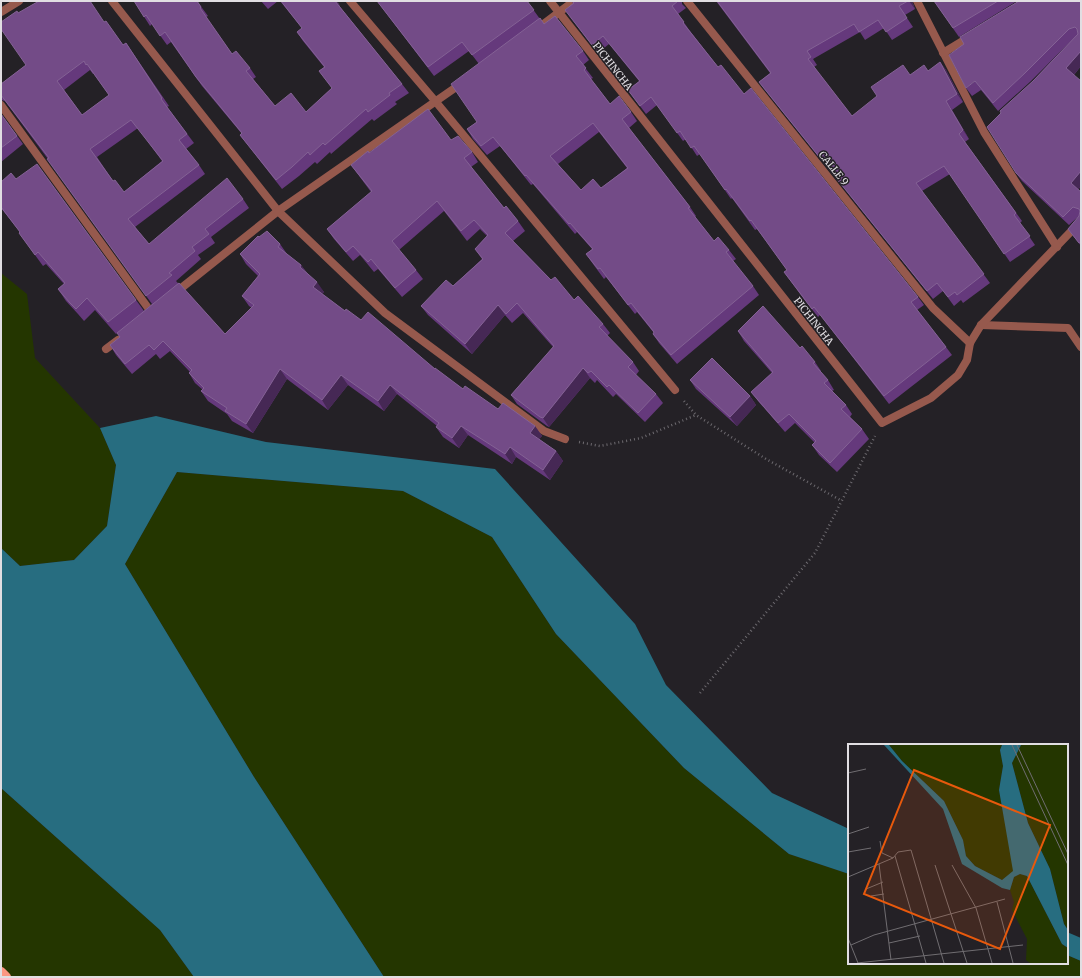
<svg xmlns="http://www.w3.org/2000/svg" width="1082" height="978" font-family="Merriweather,serif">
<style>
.green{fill:#243600}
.water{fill:#276d80}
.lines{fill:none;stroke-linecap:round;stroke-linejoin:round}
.path{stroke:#6d6a6f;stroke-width:2.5;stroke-dasharray:1 3;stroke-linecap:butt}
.lane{stroke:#96594d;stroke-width:8}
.street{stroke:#96594d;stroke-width:8}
.primary{stroke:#fc9782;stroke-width:10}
.wall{fill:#65397c;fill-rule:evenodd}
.shaded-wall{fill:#462855}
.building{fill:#734b87;stroke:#846295;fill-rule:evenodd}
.labels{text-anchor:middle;stroke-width:3;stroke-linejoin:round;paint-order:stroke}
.street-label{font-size:10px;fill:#e1dee2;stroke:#242126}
.inset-road{fill:none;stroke:#706d71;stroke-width:1}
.view{fill:#e8590c;fill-opacity:0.15;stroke:#e8590c;stroke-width:2}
.inset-edge{fill:none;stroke:#e1dee2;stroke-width:2}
</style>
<rect width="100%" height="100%" fill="#242126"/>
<g class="green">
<polygon points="1,273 27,294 35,358 100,428 116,465 107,526 74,560 20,566 1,548"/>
<polygon points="177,472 403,491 492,537 556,634 684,768 789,854 849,874 849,963 1067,963 1067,955 1081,961 1081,977 384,977 254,777 125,564"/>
<polygon points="1,788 160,930 194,977 1,977"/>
</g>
<g class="water">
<polygon points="156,416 266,442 495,469 635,624 666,685 772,793 849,829 849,874 789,854 684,768 556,634 492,537 403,491 177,472 125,564 254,777 384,977 194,977 160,930 1,788 1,548 20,566 74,560 107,526 116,465 100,428"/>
<polygon points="1067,932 1081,938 1081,961 1067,955"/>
</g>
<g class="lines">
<g class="path">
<polyline points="684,401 696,415 766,459 842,501"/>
<polyline points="579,442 600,446 641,438 696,415"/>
<polyline points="700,693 815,553 875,436"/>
</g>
<polyline class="lane" points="981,325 1068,328 1081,347"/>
<g class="street">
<polyline points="112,1 278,211 385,313 544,431 565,439"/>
<polyline points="350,1 436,102 675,390"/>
<polyline points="550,1 882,423 931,398 958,375 967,360 970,343 981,325 1081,221"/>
<polyline points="687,1 933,308 970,343"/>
<polyline points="917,1 984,132 1057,247"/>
<polyline points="1,12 19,1"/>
<polyline points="537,29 574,1"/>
<polyline points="943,53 971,36"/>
<polyline points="1,105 151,312"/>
<polyline points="175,293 278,211 462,83"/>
<polyline points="106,349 118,340"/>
</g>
<polyline class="primary" points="1,972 6,977"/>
</g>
<g class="wall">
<polygon points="134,1 197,1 208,16 206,17 232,54 250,68 256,77 253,79 275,106 306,112 332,88 319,71 324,67 303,41 297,32 302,28 280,1 337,1 339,4 340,7 402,84 409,93 395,102 397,104 374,121 372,119 331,154 330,152 317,164 315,162 299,176 282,189 240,135 242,134 202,86 171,42 167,45 152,24 150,26"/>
<polygon points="261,1 278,1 268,9"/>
<path d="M377,1H527L540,19L544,24L583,51L589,60L583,65L593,78L591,79L610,104L631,112L637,121L629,128L690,207L696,216L695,217L714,241L729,250L736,259L733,261L753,286L759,295L677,364L659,343L653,334L654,333L637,312L635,314L606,277L604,279L593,264L586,254L592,249L577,232L575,234L533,184L531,185L500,146L487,155L473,139L467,129L477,122L479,64L469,51L434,76ZM599,132L627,168L601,188L581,190L558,164Z"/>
<polygon points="572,1 682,1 682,4 686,8 678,14 690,31 718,67 744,94 918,297 924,305 917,310 946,347 952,355 889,404 820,315 818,317 803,298 784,272 787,270 757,229 755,230 732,198 731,199 700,154 697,156 686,139 683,141 657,105 646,114 628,90 639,81 609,44 598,53 565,10 573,4"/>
<polygon points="716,1 912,1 915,9 905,15 913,27 892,40 884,28 865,40 860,32 813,59 817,65 814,67 852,116 910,75 929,71 940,62 946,70 963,102 952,110 969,139 965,142 1022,221 1020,223 1035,245 1010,262 950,174 922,191 990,283 963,303 961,300 954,306 943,291 933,299 765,90 759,82 770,73"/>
<polygon points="934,1 1017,1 959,37"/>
<polygon points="1081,1 1081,66 1074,75 1081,186 1078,190 1081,192 1081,246 1068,229 1079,216 1069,225 1022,181 1016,173 1033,81 1075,37 1031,81 998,111 981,90 972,96 966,88"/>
<path d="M18,13L104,22L123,45L126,43L169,106L167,107L194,143L186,149L199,165L205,174L135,227L149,244L243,199L249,208L211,237L215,243L198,255L201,259L176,281L225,334L252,308L249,306L242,296L258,276L246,264L240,254L259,237L280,244L287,254L301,265L308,274L324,292L322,294L345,311L361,320L435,369L463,389L498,409L535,426L542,436L539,439L556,451L563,461L550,480L516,457L512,464L468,435L459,448L443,437L436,427L437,426L397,394L384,411L348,385L328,410L287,379L253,433L232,421L227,414L208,401L201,391L203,390L195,383L189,373L190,372L170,351L160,359L156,354L132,374L116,355L110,345L120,337L117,333L116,334L95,310L84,321L78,314L66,301L58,289L64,284L46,264L43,266L19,233L20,232L1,208V182L136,300L144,311L152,304L54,168L48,159L5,101L1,100V84L26,65ZM90,70L93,74V73L109,95L82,115L64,90ZM138,128L162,161L124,192L113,181L97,157Z"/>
<polygon points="1,114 23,144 1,162"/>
<polygon points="451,140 472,152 478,162 471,167 504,208 518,221 525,231 513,241 551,280 603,324 610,333 607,336 633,362 639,371 636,375 656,394 663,403 645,422 616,394 613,397 597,380 595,383 590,378 549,427 547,426 517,404 511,395 553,347 523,313 512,323 505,315 472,354 428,315 421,306 453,286 482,259 475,249 487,236 480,229 467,241 444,211 399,250 416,270 423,279 402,297 378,269 374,272 360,255 353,261 334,239 327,229 371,192 351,165 369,153"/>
<polygon points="738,331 800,348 815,362 821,371 821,372 828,380 834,390 832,391 846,405 852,414 850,417 862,429 869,439 837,472 819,455 812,445 815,443 795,423 785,432 758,401 751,392 772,373 744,341"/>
<polygon points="690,380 750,396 756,405 737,426 696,389"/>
</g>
<g class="shaded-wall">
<polygon points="335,1 337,1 339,4 340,9"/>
<polygon points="909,1 912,1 915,9"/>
<polygon points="1081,51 1081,66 1072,77 1066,68"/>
<polygon points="940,62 946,70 963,102 957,94"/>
<polygon points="946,101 952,110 969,139 963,130"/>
<polygon points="1081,171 1081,186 1077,191 1071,183"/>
<polygon points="301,265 308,275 300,267"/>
<polygon points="317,282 324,292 320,297 313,287"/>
<polygon points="498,305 505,315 472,354 465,344"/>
<polygon points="583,368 590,378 549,427 543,418"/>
<polygon points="280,369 287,379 253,433 246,424"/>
<polygon points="341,375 348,385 328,410 322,400"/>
<polygon points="390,385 397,394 384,411 378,401"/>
<polygon points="750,396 756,405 737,426 730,417"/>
<polygon points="461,426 468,435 459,448 452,438"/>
<polygon points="535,426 542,436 536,443 530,433"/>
<polygon points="510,447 516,457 512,464 505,454"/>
<polygon points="556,451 563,461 550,480 543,470"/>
</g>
<g class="building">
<path d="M39,1H90L104,22L106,21L123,45L126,43L162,98L161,99L187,134L179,140L199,165L128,219L149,244L227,178L243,199L205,229L209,234L192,247L195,251L169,273L172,275L146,296L47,159L49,158L1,95V84L26,65L1,29V22L17,11L18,13ZM84,61L86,65L87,64L109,95L82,115L57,81ZM131,120L163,161L124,192L115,180L113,181L90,149Z"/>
<polygon points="134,1 197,1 201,7 200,8 232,54 236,51 250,68 246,71 275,106 291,93 306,112 332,88 319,71 325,67 297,32 302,28 281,1 335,1 402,84 389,93 390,95 368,112 366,109 325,145 323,143 310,155 308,152 292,167 276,180 240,135 242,133 196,77 165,32 160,36 146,15 144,17"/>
<polygon points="377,1 527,1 534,10 472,55 462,42 428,67"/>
<polygon points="572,1 678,1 672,6 684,22 683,23 718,67 721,65 744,94 751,88 918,297 911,302 946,347 884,396 814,307 812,309 797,289 784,272 787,270 751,220 750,221 726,189 725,190 694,146 691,148 680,131 677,133 651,97 640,106 628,90 640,81 603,36 592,45 565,10 574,3"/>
<polygon points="717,1 908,1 899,6 907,18 886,32 878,20 859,32 854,24 807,51 811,57 808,59 852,116 877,96 871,87 903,65 910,75 924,65 928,71 940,62 957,94 946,101 963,130 959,134 1016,213 1014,215 1030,236 1004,254 944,166 916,183 984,274 957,295 955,292 948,297 937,283 927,291 759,82 771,73"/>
<polygon points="934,1 998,1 953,28"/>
<polygon points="1019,1 1081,1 1081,51 1066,68 1081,81 1081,171 1071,183 1081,192 1081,242 1079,243 1068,229 1079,216 1080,211 1079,209 1073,207 1063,217 1016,173 987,127 1001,113 1000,111 1033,81 1078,34 1077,29 1075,27 1069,29 1025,73 993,103 975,81 966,88 949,55 964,44 960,37"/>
<path d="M555,16L583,51L576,56L586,68L584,70L610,104L619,96L631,112L622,119L690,207L688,208L714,241L718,237L729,250L726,252L753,286L671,355L653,334L654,332L631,303L628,305L600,268L598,269L586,254L593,249L570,223L569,224L526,175L525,176L493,137L481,146L467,129L477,122L451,84L540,18L544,24ZM593,123L628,168L601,188L593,179L581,190L550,156Z"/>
<polygon points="428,109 451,140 458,136 472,152 464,158 504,208 506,206 518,221 505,233 551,280 555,277 574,300 578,296 603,324 599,327 633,362 628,367 656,394 638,413 609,385 607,387 591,371 588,373 583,368 543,418 540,417 511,395 554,346 517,303 506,314 498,305 465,344 421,306 446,280 453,286 483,259 475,249 488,235 474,220 461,231 437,201 392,241 416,270 395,288 371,259 368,262 353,246 346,252 327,229 372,191 351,165 368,151 369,153"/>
<polygon points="1,114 17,136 1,148"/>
<polygon points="37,164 136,300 108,322 87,298 76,309 70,303 58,289 65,283 38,252 35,255 19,233 20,232 1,207 1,182 11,173 16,179"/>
<polygon points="267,231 280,244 278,247 301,265 300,267 317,282 313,287 345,311 346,309 361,320 368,312 435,369 435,368 463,389 465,386 498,409 503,403 535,426 530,433 556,451 543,470 510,447 505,454 461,426 452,438 436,427 439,423 390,385 378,401 341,375 322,400 280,369 246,424 225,411 227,408 201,391 204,388 189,373 192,370 163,341 154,350 149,345 125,364 110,345 120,337 117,333 179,283 225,334 254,305 242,296 260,274 240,254 258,236 259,237"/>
<polygon points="763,306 800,348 802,346 815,362 813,363 828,380 824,383 846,405 841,409 862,429 830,463 812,445 816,441 789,414 778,423 751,392 773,372 738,331"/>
<polygon points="712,358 750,396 730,417 690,380"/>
</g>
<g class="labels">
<g class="street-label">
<text transform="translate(613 66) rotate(52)" y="4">PICHINCHA</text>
<text transform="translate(834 168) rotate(51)" y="4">CALLE 9</text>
<text transform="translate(814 321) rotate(52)" y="4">PICHINCHA</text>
</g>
</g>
<g transform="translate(848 744)">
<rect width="220" height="220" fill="#242126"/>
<path d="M41,1H154L152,6L155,22L151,46L166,127L154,136L127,122L118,112L115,96L96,57L54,17ZM173,1H220V186L216,180L202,125L180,79L164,19ZM172,130L179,132L214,200L220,204V219H182L178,216L179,195L164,166L166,158L162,146L166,133Z" fill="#243600"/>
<path d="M36,1H41L54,17L96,57L115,96L118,112L127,122L154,136L165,127L151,46L155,22L152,6L154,1H173L164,19L180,79L202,125L216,180L220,186V204L214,200L179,132L172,130L166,133L162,146L154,144L114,120L95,65Z" fill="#276d80"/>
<path class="inset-road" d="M164,1L220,121M169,1L220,110M0,29L18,25M0,90L21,83M32,97L34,109L45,114M0,108L23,104M47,112L78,219M31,120L43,216M87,121L119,219M104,121L128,164L144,219M0,133L45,114L50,108L63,106L96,219M18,145L35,138M23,152L36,150M149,158L165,219M0,194L10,219M41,199L72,192M3,201L26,191L157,155M9,219L175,201"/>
<path class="view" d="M66,26L202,81L152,205L16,150Z"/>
<rect width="220" height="220" class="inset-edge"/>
</g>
<rect width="1082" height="978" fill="none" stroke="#e1dee2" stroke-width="4"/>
</svg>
